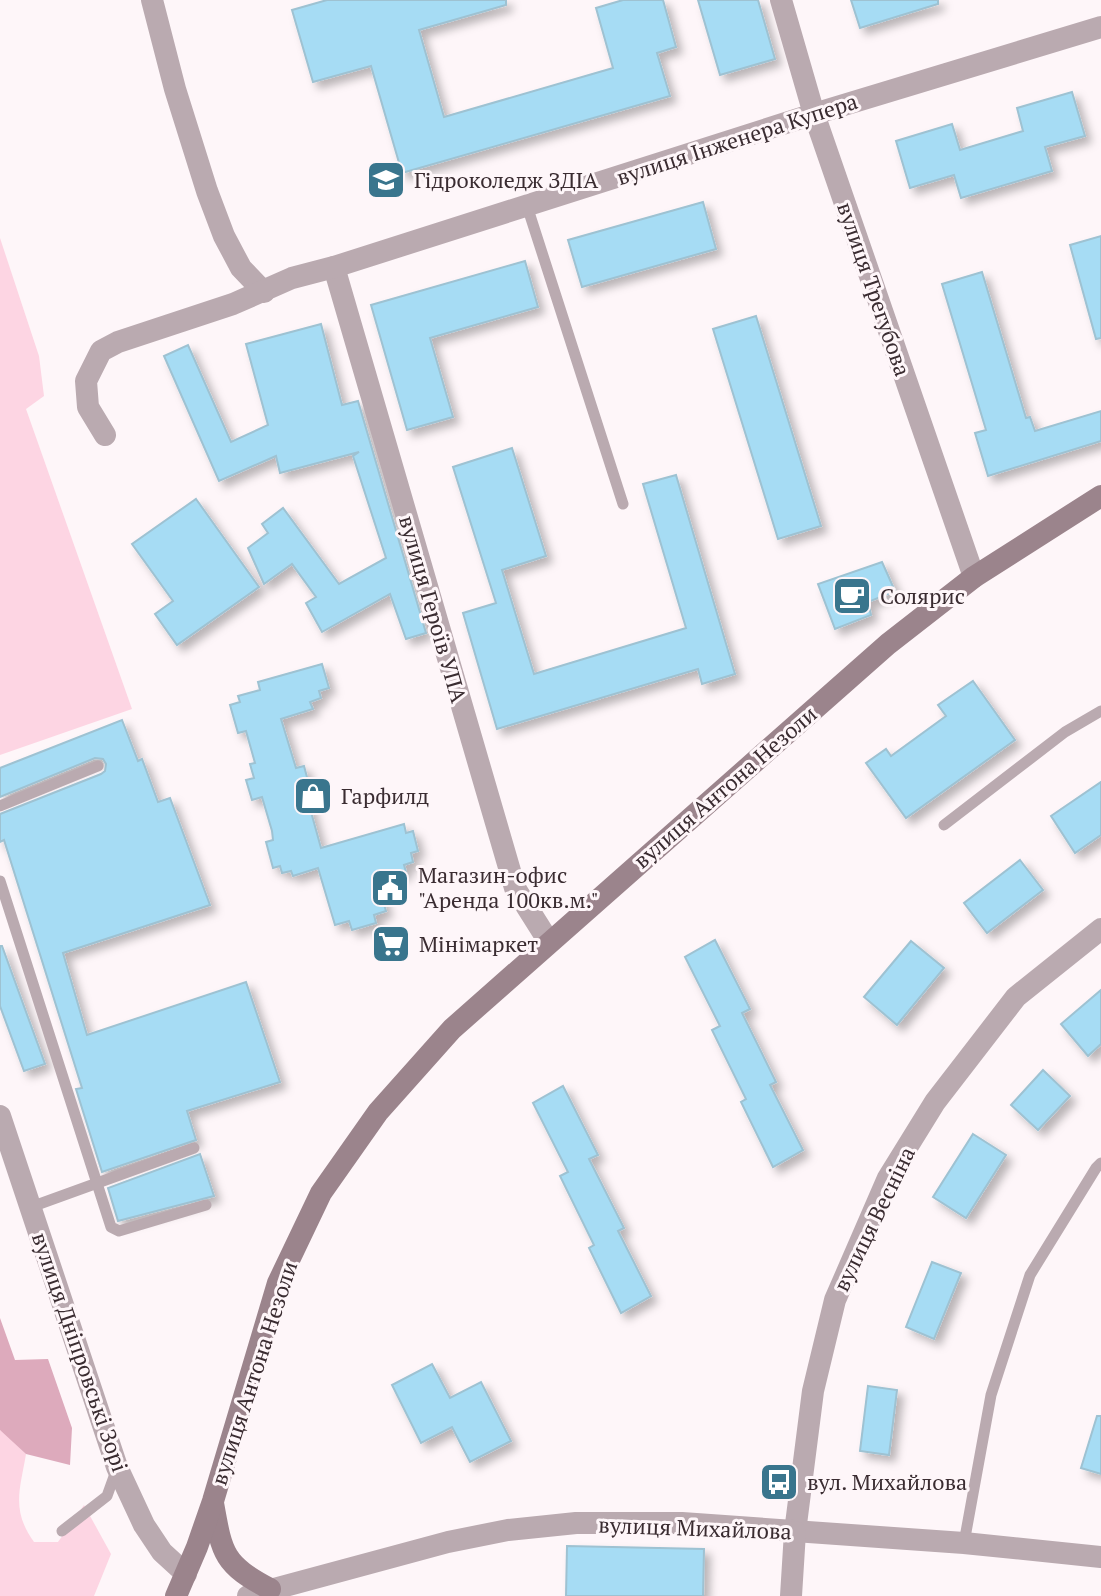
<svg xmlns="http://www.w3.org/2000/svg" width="1101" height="1596" font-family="'PT Serif',serif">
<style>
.green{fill:#fdd5e3}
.forest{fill:#ddaabc}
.building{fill:#a6dcf4;stroke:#9ec2d2;stroke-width:2;filter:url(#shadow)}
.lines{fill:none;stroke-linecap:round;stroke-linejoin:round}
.service{stroke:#baaab0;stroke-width:11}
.minor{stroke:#baaab0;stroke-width:22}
.tertiary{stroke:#baaab0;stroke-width:22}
.secondary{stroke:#9b848c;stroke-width:22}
.labels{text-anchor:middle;stroke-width:6;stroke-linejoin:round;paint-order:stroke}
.street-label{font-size:22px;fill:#3a2c31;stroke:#fef6f9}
.poi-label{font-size:22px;fill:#3a2c31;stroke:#fef6f9;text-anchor:start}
</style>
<defs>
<filter id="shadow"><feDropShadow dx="6" dy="6" stdDeviation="4" flood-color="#0004"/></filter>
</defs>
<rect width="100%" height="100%" fill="#fef6f9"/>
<g class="green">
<polygon points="0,238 39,356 44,396 26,409 132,709 0,755"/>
<path d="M0,1430L7,1434L26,1454C20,1490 11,1510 34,1542H58L84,1505L111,1554L94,1596H0Z"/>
</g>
<polygon class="forest" points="0,1318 15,1360 48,1359 72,1428 70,1465 26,1454 0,1430"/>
<g class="building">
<polygon points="327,0 506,0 506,5 419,30 444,117 613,68 596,8 623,0 663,0 676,47 657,53 670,96 402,173 371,66 313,82 292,10"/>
<polygon points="698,0 758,0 775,59 720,75"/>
<polygon points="851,0 938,0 938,4 860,28"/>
<polygon points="1072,92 1085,136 1045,147 1052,171 961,198 954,175 910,188 896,141 952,124 960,150 1023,131 1017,108"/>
<polygon points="703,202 716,249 582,287 568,240"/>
<polygon points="1101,236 1101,338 1096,339 1070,245"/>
<polygon points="525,261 538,307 430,338 453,417 407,430 371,305"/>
<polygon points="982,272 1026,418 1030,417 1035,431 1101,411 1101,441 988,476 975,433 986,430 942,284"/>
<polygon points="756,316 821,526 778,539 713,329"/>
<polygon points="321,324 342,405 358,401 426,633 406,639 390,594 322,632 306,603 316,597 292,564 264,584 248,548 268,533 262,524 283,508 339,584 386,558 353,456 359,452 280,473 276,456 219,481 164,356 188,345 231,442 268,425 246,344"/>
<polygon points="512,448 546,556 502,570 534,674 686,628 643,484 676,475 735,674 702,684 698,669 497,729 463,613 496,603 453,467"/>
<polygon points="196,499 259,587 177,645 155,614 173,601 132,544"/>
<polygon points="882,562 895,591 868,602 871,615 835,629 818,584"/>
<polygon points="322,664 329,688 319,691 321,698 310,702 313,709 281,719 296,768 304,766 308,781 303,783 321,848 404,824 406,833 413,831 418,851 411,853 413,862 404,865 406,872 377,881 386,911 374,915 376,923 352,930 349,921 335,925 318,868 293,876 291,871 282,873 280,866 273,868 266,842 273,840 272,831 262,797 252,800 246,780 254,778 250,764 255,763 246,731 238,733 230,705 240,702 238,696 260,690 258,682"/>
<polygon points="973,681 1015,740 906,818 866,763 886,749 891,756 946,716 938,705"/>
<polygon points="122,720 138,761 142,759 158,802 170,798 210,905 63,953 87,1035 246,982 280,1082 187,1111 196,1140 102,1172 76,1089 82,1088 4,840 0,842 0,814 101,774 105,771 106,764 103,759 95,758 0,797 0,768"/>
<polygon points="1101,782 1101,835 1075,853 1051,816"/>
<polygon points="1020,860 1043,890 987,933 964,903"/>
<polygon points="715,940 750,1009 742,1013 776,1082 770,1085 803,1150 773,1167 741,1102 746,1099 712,1030 720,1026 685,957"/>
<polygon points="911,941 944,968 897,1025 864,997"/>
<polygon points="0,946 2,946 45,1064 24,1071 0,1006"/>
<polygon points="1101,990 1101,1044 1088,1056 1061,1024"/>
<polygon points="1043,1070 1070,1096 1038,1130 1011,1105"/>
<polygon points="563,1086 598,1155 589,1159 624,1228 618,1231 651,1296 621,1313 589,1248 594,1245 560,1176 568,1172 533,1103"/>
<polygon points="973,1134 1006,1155 966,1218 933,1197"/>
<polygon points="200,1154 214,1196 118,1221 108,1188"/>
<polygon points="932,1262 961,1273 934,1339 906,1327"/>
<polygon points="432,1364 450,1398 481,1382 511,1441 470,1462 452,1427 421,1443 392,1385"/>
<polygon points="868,1386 897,1390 889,1455 860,1451"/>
<polygon points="1097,1416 1101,1416 1101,1474 1081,1468"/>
<polygon points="567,1546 704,1549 703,1596 566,1596"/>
</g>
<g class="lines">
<g class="service">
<polyline points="527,206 623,504"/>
<polyline points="0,806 98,766"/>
<polyline points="944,825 1065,732 1101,711"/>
<polyline points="0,881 111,1227 119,1231 206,1205"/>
<polyline points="31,1207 194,1148"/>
<polyline points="62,1531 107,1496 116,1471"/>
<polyline points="964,1543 991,1395 1030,1275 1096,1168 1101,1163"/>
</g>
<g class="minor">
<polyline points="152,0 175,89 207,191 224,236 241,268 264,292"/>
<polyline points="781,0 814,114 974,577"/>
<polyline points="334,267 515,888 549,942"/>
<polyline points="105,435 88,407 86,381 101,351 118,342 233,304 292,278 334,267 814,114 1101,27"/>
<polyline points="0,1116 117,1467 144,1525 162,1552 186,1574"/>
<polyline points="795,1532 813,1391 835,1300 888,1178 935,1102 1016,997 1101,929"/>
</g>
<g class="tertiary">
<polyline points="248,1596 448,1542 508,1530 576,1523 682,1523 964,1543 1101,1557"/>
<polyline points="791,1596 795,1532"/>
</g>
<g class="secondary">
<path d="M213,1503C222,1554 223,1564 270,1589"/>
<polyline points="176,1596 197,1547 213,1501 278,1283 321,1193 378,1112 452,1029 888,644 974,577 1101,496"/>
</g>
</g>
<defs>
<g id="university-square" transform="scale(2)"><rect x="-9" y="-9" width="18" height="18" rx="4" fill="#39758d" stroke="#fef6f9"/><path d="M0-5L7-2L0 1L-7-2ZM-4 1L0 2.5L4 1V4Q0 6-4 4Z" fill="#fff"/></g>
<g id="cafe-square" transform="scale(2)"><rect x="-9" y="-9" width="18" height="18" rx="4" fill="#39758d" stroke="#fef6f9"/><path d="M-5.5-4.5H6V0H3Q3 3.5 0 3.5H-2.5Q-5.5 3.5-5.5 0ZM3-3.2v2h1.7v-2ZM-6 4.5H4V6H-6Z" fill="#fff"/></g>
<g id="shop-square" transform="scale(2)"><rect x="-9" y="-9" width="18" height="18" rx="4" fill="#39758d" stroke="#fef6f9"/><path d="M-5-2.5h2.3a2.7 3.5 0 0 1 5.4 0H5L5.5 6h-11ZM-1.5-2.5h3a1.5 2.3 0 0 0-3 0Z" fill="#fff"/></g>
<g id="civic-square" transform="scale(2)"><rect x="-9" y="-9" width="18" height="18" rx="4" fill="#39758d" stroke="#fef6f9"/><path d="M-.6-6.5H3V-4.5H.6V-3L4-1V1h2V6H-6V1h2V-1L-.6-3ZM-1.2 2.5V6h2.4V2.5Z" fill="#fff"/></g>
<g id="supermarket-square" transform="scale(2)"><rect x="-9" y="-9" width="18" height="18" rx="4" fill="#39758d" stroke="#fef6f9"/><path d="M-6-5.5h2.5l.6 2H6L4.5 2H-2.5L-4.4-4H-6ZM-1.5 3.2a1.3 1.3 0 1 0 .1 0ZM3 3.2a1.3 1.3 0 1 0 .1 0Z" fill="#fff"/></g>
<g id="bus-square" transform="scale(2)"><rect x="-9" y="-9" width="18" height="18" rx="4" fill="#39758d" stroke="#fef6f9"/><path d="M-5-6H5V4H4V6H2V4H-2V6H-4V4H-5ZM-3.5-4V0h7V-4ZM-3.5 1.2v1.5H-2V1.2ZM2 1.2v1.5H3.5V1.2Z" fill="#fff"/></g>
</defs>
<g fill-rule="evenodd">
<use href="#university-square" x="386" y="180"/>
<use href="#cafe-square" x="852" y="596"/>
<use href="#shop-square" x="313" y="796"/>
<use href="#civic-square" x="390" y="888"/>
<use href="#supermarket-square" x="391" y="944"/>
<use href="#bus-square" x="779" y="1482"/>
</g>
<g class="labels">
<g class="street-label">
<text transform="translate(737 139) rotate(-18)" y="8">вулиця Інженера Купера</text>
<text transform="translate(874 289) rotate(71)" y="8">вулиця Трегубова</text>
<text transform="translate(433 609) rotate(74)" y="8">вулиця Героїв УПА</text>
<text transform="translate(725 787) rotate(-41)" y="8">вулиця Антона Незоли</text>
<text transform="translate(874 1219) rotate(-64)" y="8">вулиця Весніна</text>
<text transform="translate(80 1352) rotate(71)" y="8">вулиця Дніпровські Зорі</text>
<text transform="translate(254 1373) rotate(-72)" y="8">вулиця Антона Незоли</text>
<text transform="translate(695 1528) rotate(2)" y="8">вулиця Михайлова</text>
</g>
<g class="poi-label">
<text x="414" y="188">Гідроколедж ЗДIА</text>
<text x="880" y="604">Солярис</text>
<text x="341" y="804">Гарфилд</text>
<text x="418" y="883">Магазин-офис<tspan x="418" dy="25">"Аренда 100кв.м."</tspan></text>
<text x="419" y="952">Мінімаркет</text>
<text x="807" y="1490">вул. Михайлова</text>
</g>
</g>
</svg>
